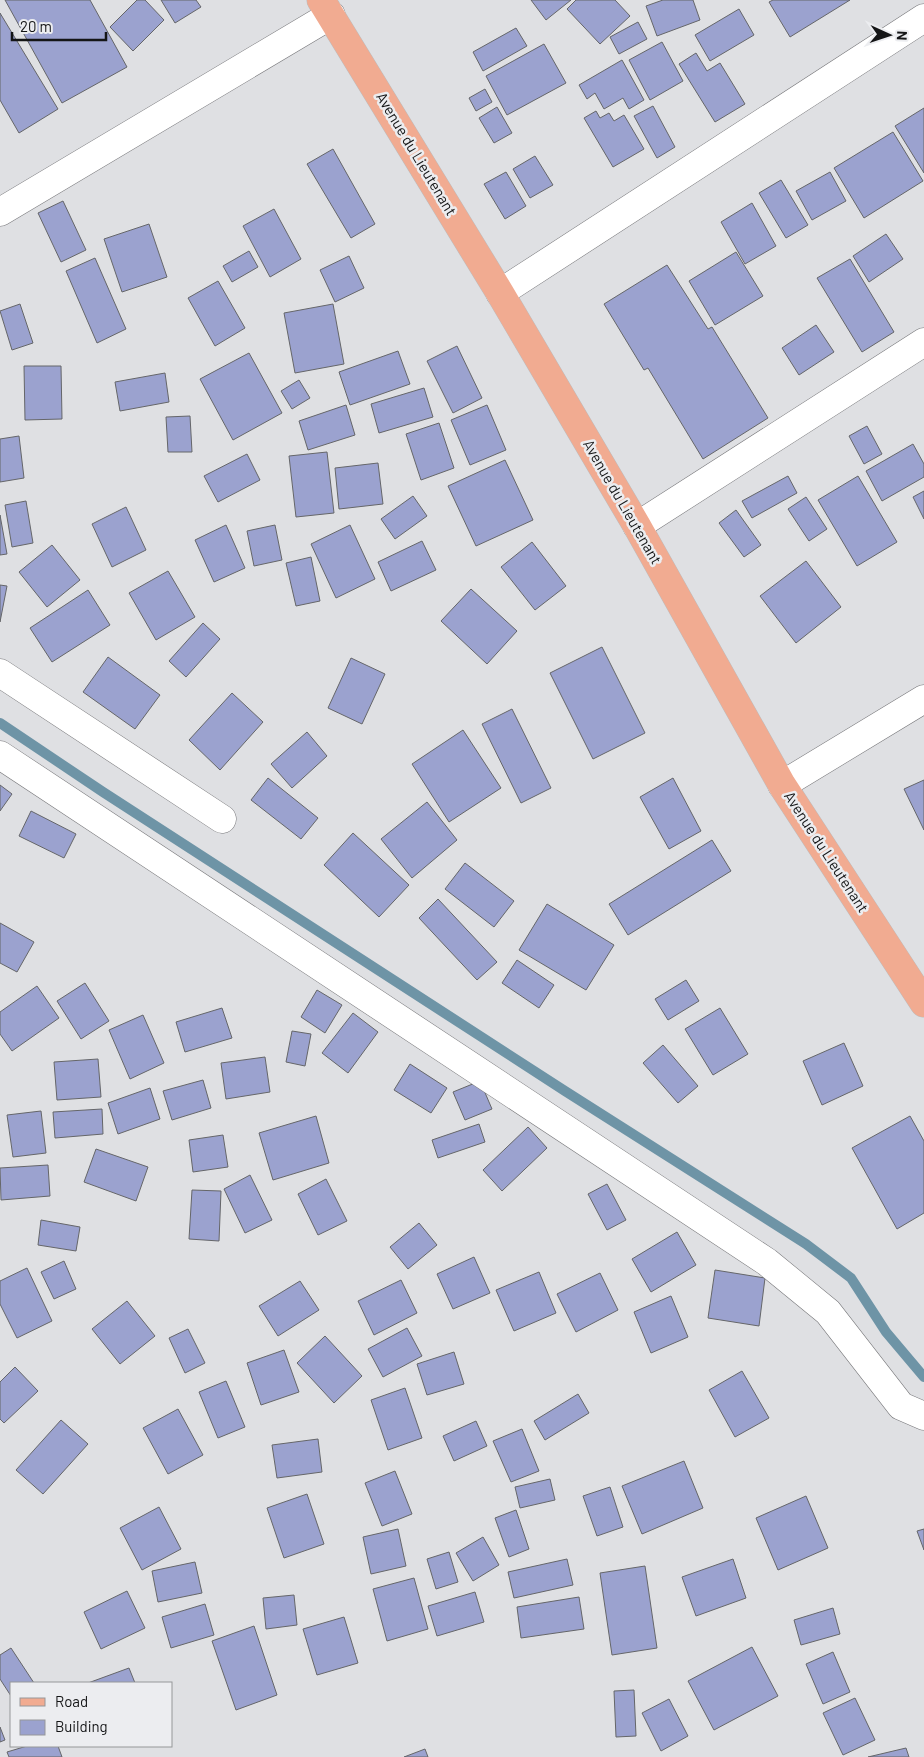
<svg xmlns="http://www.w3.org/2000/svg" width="924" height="1757" font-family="Barlow,sans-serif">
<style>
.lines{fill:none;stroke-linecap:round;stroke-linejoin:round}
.stream{stroke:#6e94a6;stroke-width:10}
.building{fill:#9ba2cf;stroke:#656669}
.street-casing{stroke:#77777a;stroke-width:29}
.primary-casing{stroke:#bdbdbe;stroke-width:29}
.street{stroke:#fff;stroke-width:28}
.primary{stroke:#f1ab91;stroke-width:28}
.labels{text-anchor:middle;stroke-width:5;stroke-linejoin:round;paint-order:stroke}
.street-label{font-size:15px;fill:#141516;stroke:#ecedf0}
</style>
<rect width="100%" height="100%" fill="#dfe0e3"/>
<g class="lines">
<polyline class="stream" points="0,723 103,792 565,1091 806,1244 851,1278 886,1332 924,1377"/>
</g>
<g class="building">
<polygon points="5,0 90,0 127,67 62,103"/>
<polygon points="137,0 145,0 164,20 133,51 110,27"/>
<polygon points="161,0 196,0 201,7 175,23"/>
<polygon points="531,0 571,0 546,20"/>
<polygon points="576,0 615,0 630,16 600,44 567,9"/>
<polygon points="663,0 693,0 700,20 657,36 646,6"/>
<polygon points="773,0 850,0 790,37 769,2"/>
<polygon points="739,9 754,35 710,61 695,35"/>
<polygon points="0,13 58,109 19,133 0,100"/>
<polygon points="638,22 647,39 619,54 610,37"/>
<polygon points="516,28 527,46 483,71 473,52"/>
<polygon points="662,42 683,81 650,100 629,60"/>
<polygon points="544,44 566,83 507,115 486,76"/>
<polygon points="696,53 707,71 720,63 745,104 715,122 679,64"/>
<polygon points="622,60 644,100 629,109 623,98 604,109 595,93 587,99 579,85"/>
<polygon points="485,89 492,102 476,111 469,98"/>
<polygon points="653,106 675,147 657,158 634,116"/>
<polygon points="497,107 512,133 494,143 479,118"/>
<polygon points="924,108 924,173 895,126"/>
<polygon points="596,111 600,118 609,113 614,121 624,115 644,149 613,167 584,118"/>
<polygon points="893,132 923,181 864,218 834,168"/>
<polygon points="333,149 375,224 351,238 307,164"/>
<polygon points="535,156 553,185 530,198 513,169"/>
<polygon points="506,172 526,206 505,219 484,184"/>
<polygon points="830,172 846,201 812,220 796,191"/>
<polygon points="781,180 808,225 786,238 759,193"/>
<polygon points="63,201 86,250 61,262 38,213"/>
<polygon points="752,203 776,246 745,264 721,222"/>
<polygon points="274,209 301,259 270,277 243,226"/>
<polygon points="149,224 167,277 122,292 104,239"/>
<polygon points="886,234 903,259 869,282 853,256"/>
<polygon points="249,251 258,267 232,282 223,266"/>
<polygon points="736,252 763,296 715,325 689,281"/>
<polygon points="349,256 364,288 335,302 320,270"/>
<polygon points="95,258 126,329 97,343 66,271"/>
<polygon points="850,259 894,332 862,352 817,278"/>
<polygon points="667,265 708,329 712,327 768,418 703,459 648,368 644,370 604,304"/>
<polygon points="218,281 245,328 215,346 188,298"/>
<polygon points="20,304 33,343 12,350 0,311"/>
<polygon points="333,304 344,364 295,373 284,313"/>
<polygon points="816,325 834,352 799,375 782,348"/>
<polygon points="457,346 482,398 453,413 427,361"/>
<polygon points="398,351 410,384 350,405 339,372"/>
<polygon points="249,353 282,413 233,440 200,379"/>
<polygon points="24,366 61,366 62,419 25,420"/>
<polygon points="165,373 169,402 120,411 115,382"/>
<polygon points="299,380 310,398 292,409 281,391"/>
<polygon points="424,388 433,417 379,433 371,404"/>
<polygon points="346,405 355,435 308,450 299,421"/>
<polygon points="487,405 506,450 470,465 451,420"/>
<polygon points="190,416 192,452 168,452 166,417"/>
<polygon points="439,423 454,468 421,480 406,434"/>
<polygon points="867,426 882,454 864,464 849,436"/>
<polygon points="19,436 24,478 0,482 0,439"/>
<polygon points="913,444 924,464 924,477 882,501 866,471"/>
<polygon points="327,452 334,513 296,517 289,456"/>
<polygon points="247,454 260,480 218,502 204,476"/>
<polygon points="505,460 533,520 476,546 448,486"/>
<polygon points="378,463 383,504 339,509 335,468"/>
<polygon points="788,476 797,493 752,518 742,501"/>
<polygon points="858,476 897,542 857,566 818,500"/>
<polygon points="924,491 924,519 913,497"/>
<polygon points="413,496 427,516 395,539 381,519"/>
<polygon points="806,497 827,529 809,541 788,509"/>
<polygon points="26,501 33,543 12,547 5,505"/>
<polygon points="126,507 146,550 112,567 92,524"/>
<polygon points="736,510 761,545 744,557 719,523"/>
<polygon points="0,515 7,554 0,555"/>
<polygon points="226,525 245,568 214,582 195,540"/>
<polygon points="275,525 282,560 254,566 247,531"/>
<polygon points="350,525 375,579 336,598 311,544"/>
<polygon points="422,541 436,570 391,591 378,562"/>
<polygon points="532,542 566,586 535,610 501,567"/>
<polygon points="52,545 80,580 47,607 19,572"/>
<polygon points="311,557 320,601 296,606 286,563"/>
<polygon points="806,561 841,607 796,643 760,596"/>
<polygon points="168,571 195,617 156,640 129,593"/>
<polygon points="0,585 7,586 0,622"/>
<polygon points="471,589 517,631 487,664 441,621"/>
<polygon points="88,590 110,625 52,662 30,628"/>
<polygon points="203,623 220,639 186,677 169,661"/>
<polygon points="602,647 645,733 593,759 550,673"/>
<polygon points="108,657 160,695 135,729 83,692"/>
<polygon points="351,658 385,674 362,724 328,708"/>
<polygon points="232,693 263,722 220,770 189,740"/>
<polygon points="512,709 551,788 521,803 482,724"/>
<polygon points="463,730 501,788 449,822 412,764"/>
<polygon points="307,732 327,756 292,788 271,764"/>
<polygon points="268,778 318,818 301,839 251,800"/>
<polygon points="673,778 701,831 669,849 640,797"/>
<polygon points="924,780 924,830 904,789"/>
<polygon points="0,785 12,794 0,811"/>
<polygon points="427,802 457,840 412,878 381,839"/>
<polygon points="31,811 76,834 64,858 19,836"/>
<polygon points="353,833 409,885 379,917 324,865"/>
<polygon points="712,840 731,871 628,935 609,904"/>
<polygon points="465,863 514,901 494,927 445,889"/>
<polygon points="438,899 497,962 477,980 419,918"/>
<polygon points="547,904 614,945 586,990 519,950"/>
<polygon points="0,923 34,942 17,972 0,963"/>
<polygon points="517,960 554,985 539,1008 502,983"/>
<polygon points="686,980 699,1001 668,1020 655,999"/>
<polygon points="85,983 109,1021 81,1039 57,1001"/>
<polygon points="37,986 59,1018 12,1051 0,1034 0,1012"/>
<polygon points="317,990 342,1005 325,1033 301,1017"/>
<polygon points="222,1008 232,1038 185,1052 176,1022"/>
<polygon points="720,1008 748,1054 713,1075 685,1029"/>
<polygon points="353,1013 378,1032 348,1073 322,1053"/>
<polygon points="143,1015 164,1063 130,1079 109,1030"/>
<polygon points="292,1031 311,1034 305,1066 286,1062"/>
<polygon points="844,1043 863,1086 822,1105 803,1061"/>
<polygon points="663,1045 698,1086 678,1103 643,1063"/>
<polygon points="265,1057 270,1092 226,1099 221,1063"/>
<polygon points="98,1059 101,1097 57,1100 54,1062"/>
<polygon points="410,1064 447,1088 431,1113 394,1090"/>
<polygon points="203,1080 211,1108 172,1120 163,1091"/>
<polygon points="480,1081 492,1109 465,1120 453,1092"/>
<polygon points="150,1088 160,1119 118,1134 108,1103"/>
<polygon points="102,1109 103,1134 55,1138 53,1112"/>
<polygon points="41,1111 46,1153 13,1157 7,1115"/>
<polygon points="316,1116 329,1163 273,1180 259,1133"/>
<polygon points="910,1116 924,1141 924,1213 897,1229 852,1148"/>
<polygon points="479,1124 485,1142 438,1158 432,1140"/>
<polygon points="528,1127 547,1148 502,1191 483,1170"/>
<polygon points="223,1135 228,1167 193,1172 189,1140"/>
<polygon points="96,1149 148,1167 136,1201 84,1182"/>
<polygon points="48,1165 50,1196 1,1200 0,1168"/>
<polygon points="250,1175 272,1220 245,1233 224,1189"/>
<polygon points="326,1179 347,1221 318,1235 298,1194"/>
<polygon points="607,1184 626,1220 607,1230 588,1194"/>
<polygon points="192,1190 221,1191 219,1241 189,1239"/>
<polygon points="41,1220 80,1227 76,1251 38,1245"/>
<polygon points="419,1223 437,1245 408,1269 390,1247"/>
<polygon points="677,1232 696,1265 651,1292 632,1259"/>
<polygon points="474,1257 490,1293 453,1309 437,1274"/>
<polygon points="64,1261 76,1289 54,1299 41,1272"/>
<polygon points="27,1268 52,1321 17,1338 0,1304 0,1281"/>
<polygon points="715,1270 765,1278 759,1326 708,1318"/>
<polygon points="539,1272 556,1313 514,1331 496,1290"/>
<polygon points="600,1273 618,1310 576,1332 557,1294"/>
<polygon points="401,1280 417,1313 374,1335 358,1301"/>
<polygon points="300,1281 319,1310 278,1336 259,1306"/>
<polygon points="671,1296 688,1337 651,1353 634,1312"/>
<polygon points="127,1301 155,1336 120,1364 92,1329"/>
<polygon points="407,1328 422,1356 383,1377 368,1349"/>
<polygon points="188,1329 205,1363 185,1373 169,1338"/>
<polygon points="325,1336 362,1376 334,1403 297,1363"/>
<polygon points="284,1350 299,1392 261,1405 247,1363"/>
<polygon points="454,1352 464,1384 427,1395 417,1364"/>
<polygon points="15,1367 38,1391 4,1423 0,1419 0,1382"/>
<polygon points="742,1371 769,1418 735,1437 709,1390"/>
<polygon points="226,1381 245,1427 218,1438 199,1392"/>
<polygon points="405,1388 422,1438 388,1450 371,1400"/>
<polygon points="578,1394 589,1413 545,1440 534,1421"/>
<polygon points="178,1409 203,1455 168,1474 143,1428"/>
<polygon points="61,1420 88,1444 43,1494 16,1470"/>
<polygon points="476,1421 487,1446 454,1461 443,1436"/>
<polygon points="522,1429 539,1471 511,1482 493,1441"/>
<polygon points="318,1439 322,1472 277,1478 272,1445"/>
<polygon points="684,1461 703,1508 642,1534 622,1486"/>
<polygon points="395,1471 412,1514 382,1526 365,1483"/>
<polygon points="550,1479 555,1500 520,1508 515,1487"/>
<polygon points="610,1487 623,1527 597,1536 583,1496"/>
<polygon points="307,1494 324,1544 284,1558 267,1508"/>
<polygon points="806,1496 828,1548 778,1570 756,1518"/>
<polygon points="159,1507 181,1549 142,1570 120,1528"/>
<polygon points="516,1510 529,1549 509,1557 495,1518"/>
<polygon points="398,1529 406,1566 371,1574 363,1537"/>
<polygon points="924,1529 924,1550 917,1531"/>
<polygon points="483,1537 499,1565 473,1581 456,1553"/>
<polygon points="449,1552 458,1582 436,1589 427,1559"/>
<polygon points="567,1559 573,1585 514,1598 508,1572"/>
<polygon points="733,1559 746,1598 696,1616 682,1577"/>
<polygon points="195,1562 202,1593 158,1602 152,1571"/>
<polygon points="645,1566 657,1648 612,1655 600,1573"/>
<polygon points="414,1578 428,1629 387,1641 373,1589"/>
<polygon points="127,1591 145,1628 101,1649 84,1612"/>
<polygon points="475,1592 484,1622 437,1636 428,1606"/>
<polygon points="294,1595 297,1625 266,1629 263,1598"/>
<polygon points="579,1597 584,1629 521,1638 517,1607"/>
<polygon points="205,1604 214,1635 171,1648 162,1617"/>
<polygon points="833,1608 840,1634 801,1645 794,1620"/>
<polygon points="344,1617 358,1663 317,1675 303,1629"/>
<polygon points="254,1626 277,1695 236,1710 212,1641"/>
<polygon points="752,1647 778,1696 714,1730 688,1681"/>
<polygon points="11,1648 34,1683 11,1683 11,1696 0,1679 0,1655"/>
<polygon points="833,1652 850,1692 823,1704 806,1664"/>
<polygon points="129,1668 135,1683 88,1683"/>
<polygon points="634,1690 636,1736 616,1737 614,1691"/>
<polygon points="855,1698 875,1740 843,1755 823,1713"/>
<polygon points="669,1699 688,1736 661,1751 642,1713"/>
<polygon points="0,1727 5,1740 0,1742"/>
<polygon points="27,1746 58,1746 62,1757 9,1757 7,1752"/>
<polygon points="906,1748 909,1757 868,1757"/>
<polygon points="425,1749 428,1757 404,1757"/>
</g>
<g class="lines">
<g class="street-casing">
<g id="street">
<polyline points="0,212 331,15"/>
<polyline points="500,293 924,18"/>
<polyline points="637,526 924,342"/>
<polyline points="0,673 222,819"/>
<polyline points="0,755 767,1262 828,1312 901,1406 924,1416"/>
<polyline points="782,785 924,699"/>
</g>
</g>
<g class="primary-casing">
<polyline id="primary" points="321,0 500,293 637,526 782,785 924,1003"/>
</g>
<use href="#street" class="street"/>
<use href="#primary" class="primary"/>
</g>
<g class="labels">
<g class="street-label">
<text transform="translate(416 154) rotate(59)" y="5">Avenue du Lieutenant</text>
<text transform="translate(622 502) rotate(60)" y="5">Avenue du Lieutenant</text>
<text transform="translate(826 852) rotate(57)" y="5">Avenue du Lieutenant</text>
</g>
</g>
<rect x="10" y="1682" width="162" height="65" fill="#ecedf0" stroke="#969799"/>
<rect x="20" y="1698" width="25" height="8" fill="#f1ab91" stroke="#969799"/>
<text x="55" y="1707" font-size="15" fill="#141516">Road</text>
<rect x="20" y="1720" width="25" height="15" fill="#9ba2cf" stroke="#969799"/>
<text x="55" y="1732" font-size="15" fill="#141516">Building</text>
<g transform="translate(889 35) rotate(93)" stroke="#ecedf0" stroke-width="4" paint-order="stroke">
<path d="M0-4L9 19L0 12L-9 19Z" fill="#141516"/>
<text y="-8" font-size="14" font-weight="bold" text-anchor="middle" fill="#141516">N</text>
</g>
<path d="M12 32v8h94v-8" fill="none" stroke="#141516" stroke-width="2.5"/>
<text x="20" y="32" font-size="15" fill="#141516" stroke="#ecedf0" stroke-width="4" paint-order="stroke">20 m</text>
</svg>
